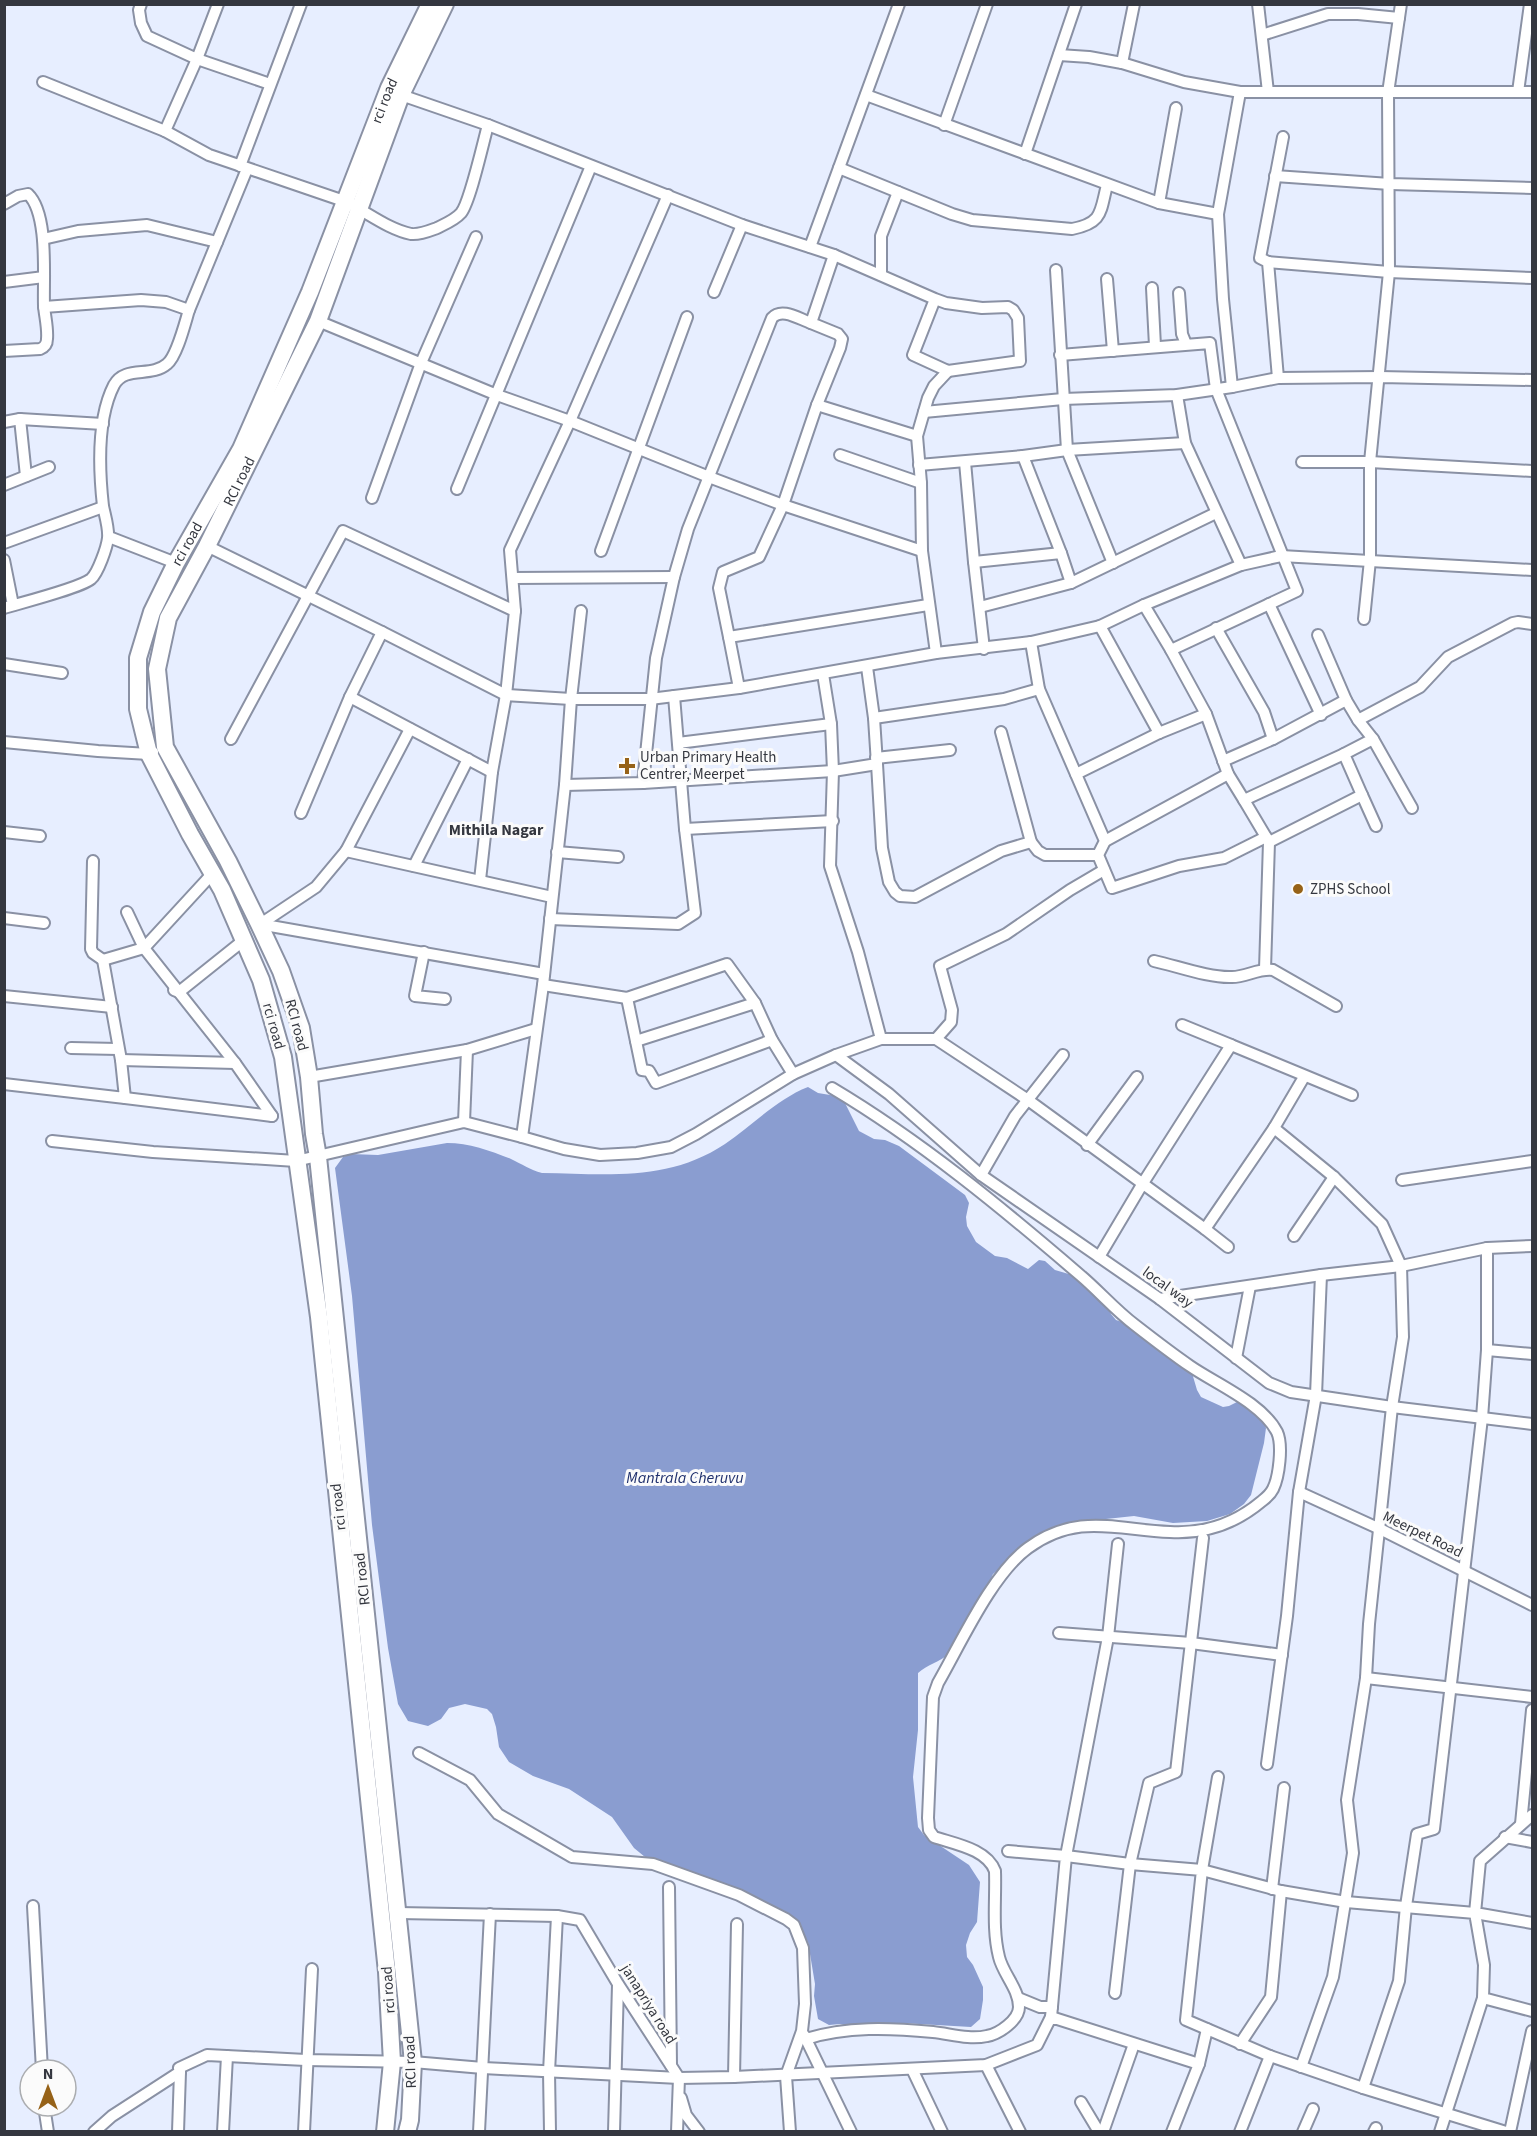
<svg xmlns="http://www.w3.org/2000/svg" width="1537" height="2136" font-family="'Source Sans 3',sans-serif">
<style>
.water{fill:#8a9dd0}
.lines{fill:none;stroke-linecap:round;stroke-linejoin:round}
.street-casing{stroke:#8a91a4;stroke-width:14}
.secondary-casing{stroke:#8a91a4;stroke-width:20}
.street{stroke:#fff;stroke-width:10}
.secondary{stroke:#fff;stroke-width:16}
.poi-dot{fill:#966218;stroke:#fbfbfb;stroke-width:2}
.labels{text-anchor:middle;stroke-width:6;stroke-linejoin:round;paint-order:stroke}
.street-label{font-size:15px;fill:#34373f;stroke:#fbfbfb}
.poi-label{font-size:15px;fill:#34373f;stroke:#fbfbfb;text-anchor:start}
.neighbourhood-label{font-size:16px;font-weight:bold;fill:#34373f;stroke:#fbfbfb}
.water-label{font-size:16px;font-style:italic;fill:#1f306d;stroke:#fbfbfb}
</style>
<rect width="100%" height="100%" fill="#e7eeff"/>
<path class="water" d="M808,1087L818,1093L842,1097L859,1131L874,1139L885,1140L899,1146L965,1195L969,1203L966,1217L967,1226L976,1242L995,1256L1007,1258L1028,1269L1039,1260L1045,1261L1055,1270L1079,1277L1109,1307L1111,1314L1116,1320L1131,1325L1156,1348L1192,1373L1197,1390L1201,1397L1223,1407L1229,1406L1237,1402L1242,1403L1261,1416L1266,1428L1264,1443L1251,1495L1244,1504L1230,1514L1207,1521L1173,1523L1134,1516L1078,1522L1008,1562L993,1574L987,1588L949,1654C939,1662 927,1665 918,1673V1730L913,1777L918,1827L924,1835L969,1865L980,1882L977,1922L970,1933L966,1945L967,1957L973,1965L983,1987V2000L980,2019L971,2027L902,2023L853,2027L840,2024L829,2025L818,2019L814,1996L815,1984L808,1942L793,1917L673,1866L645,1857L634,1848L612,1817L569,1789L533,1776L509,1762L499,1747L496,1727L492,1714L487,1709L465,1704L449,1708L441,1719L428,1726L408,1721L398,1704L388,1648L372,1525L352,1296L335,1168L343,1157L351,1154L378,1155L447,1143C469,1143 491,1151 511,1159C522,1164 530,1170 542,1173C607,1174 668,1182 725,1144C752,1126 777,1099 808,1087Z"/>
<g class="lines">
<g class="street-casing">
<g id="street">
<polyline points="141,4 139,10 141,23 147,36 197,59 270,84"/>
<path d="M218,4L197,59L165,131L209,155L344,201C366,211 387,229 411,234C420,235 429,231 437,228C445,224 455,220 461,213C470,202 483,143 488,125"/>
<polyline points="1258,4 1268,92"/>
<polyline points="1262,35 1328,14 1358,14 1399,18"/>
<polyline points="1059,55 1089,57 1122,63 1184,82 1240,92 1532,92"/>
<polyline points="1122,63 1134,4"/>
<polyline points="43,82 165,131"/>
<polyline points="1518,92 1530,4"/>
<polyline points="401,95 488,125 742,225 834,255 935,299 946,303 982,308 1008,307 1013,310 1018,318 1020,361 948,371 913,355 935,299"/>
<polyline points="866,95 1159,203 1218,214"/>
<polyline points="944,125 987,4"/>
<polyline points="1025,154 1076,4"/>
<polyline points="240,166 301,4"/>
<path d="M839,168L952,214L972,220L1072,229C1103,223 1100,212 1107,185"/>
<polyline points="1275,176 1390,184 1532,188"/>
<polyline points="1159,203 1176,108"/>
<path d="M4,204L18,196L28,194C49,214 43,278 44,306C45,317 48,328 47,339C47,344 45,347 40,349L4,351"/>
<polyline points="43,239 78,231 147,225 217,242 247,169"/>
<polyline points="810,247 899,4"/>
<polyline points="1268,262 1389,272 1532,278"/>
<polyline points="1056,270 1067,450 1113,563"/>
<polyline points="881,275 881,236 898,192"/>
<polyline points="1107,279 1113,351"/>
<polyline points="4,282 44,277"/>
<polyline points="1152,288 1155,346"/>
<polyline points="714,292 742,225"/>
<polyline points="1179,293 1182,334 1186,344"/>
<polyline points="44,307 141,300 166,302 189,310 217,242"/>
<polyline points="318,321 497,395 570,421 709,477 783,505 922,551"/>
<polyline points="1060,355 1210,343 1216,389 1297,591 1171,650"/>
<polyline points="1278,378 1268,262 1260,258 1283,137"/>
<polyline points="1232,387 1223,299 1218,214 1240,92"/>
<polyline points="1177,395 1185,443 1241,565"/>
<polyline points="817,405 917,436"/>
<polyline points="924,412 1063,399 1177,395 1232,387 1278,378 1380,377 1532,380"/>
<polyline points="20,419 26,476"/>
<polyline points="4,422 20,419 103,424"/>
<polyline points="840,455 921,483"/>
<polyline points="1023,456 1067,450 1185,443"/>
<polyline points="965,462 974,562 984,649"/>
<polyline points="1302,462 1370,462 1532,471"/>
<polyline points="919,465 1023,456 1061,553 974,562"/>
<polyline points="4,485 49,467"/>
<polyline points="457,489 591,166"/>
<polyline points="372,498 421,363 476,237"/>
<polyline points="109,537 176,563"/>
<polyline points="4,543 103,507"/>
<polyline points="207,546 382,632 506,695 571,699 581,611"/>
<polyline points="601,551 687,317"/>
<polyline points="1061,553 1071,583"/>
<polyline points="4,560 13,605"/>
<polyline points="513,578 674,577"/>
<polyline points="1269,604 1321,715"/>
<polyline points="1144,605 1171,650 1206,714 1228,774 1244,800"/>
<polyline points="980,607 1071,583 1216,513"/>
<path d="M4,608C21,603 80,588 91,579C98,573 107,547 108,538C109,528 105,516 103,506C99,470 97,418 114,385C125,365 151,378 167,364C177,356 185,323 189,310"/>
<polyline points="1364,619 1370,560 1370,462 1389,272 1388,93 1401,4"/>
<polyline points="1100,626 1159,733"/>
<polyline points="1216,628 1264,712 1273,739"/>
<polyline points="1318,635 1346,700"/>
<polyline points="729,637 719,588 723,572 759,557 783,505 817,405 840,348 842,339 838,334 811,323 834,255"/>
<polyline points="1031,642 1039,689 1105,841 1098,855 1112,888 1179,866 1224,858 1266,837 1269,842 1362,795 1344,754 1373,739 1358,720 1420,687 1448,657 1513,623 1518,622 1532,624"/>
<polyline points="936,653 922,551 921,483 917,436 928,398 934,386 948,371"/>
<polyline points="4,664 62,673"/>
<polyline points="823,674 831,724 833,771 830,866 858,952 881,1039"/>
<polyline points="739,688 729,637 928,605"/>
<polyline points="350,697 492,772"/>
<polyline points="874,718 1004,699 1039,689"/>
<polyline points="231,739 343,531 515,611"/>
<polyline points="1373,739 1412,808"/>
<polyline points="4,742 98,751 149,754 153,752"/>
<polyline points="678,743 831,724"/>
<polyline points="876,758 950,750"/>
<polyline points="1223,761 1273,739 1346,700 1358,720"/>
<polyline points="877,764 882,848 889,882 895,892 900,896 915,897 1001,851 1031,842 1001,732"/>
<polyline points="1076,774 1159,733 1206,714"/>
<polyline points="643,783 833,771 877,764 874,718 867,667"/>
<path d="M565,785L643,783L656,658L674,577L688,529L772,318C782,307 799,319 811,323"/>
<polyline points="1362,795 1376,826"/>
<polyline points="301,813 350,697 382,632"/>
<polyline points="685,829 833,821"/>
<polyline points="4,832 40,836"/>
<polyline points="1266,837 1244,800 1344,754"/>
<polyline points="1105,841 1228,774"/>
<polyline points="1031,842 1038,851 1045,855 1098,855"/>
<polyline points="346,851 552,897"/>
<polyline points="557,852 618,857"/>
<polyline points="93,861 91,949 93,953 103,960"/>
<polyline points="414,866 468,759"/>
<polyline points="480,880 492,772 506,695 515,611 510,550 570,421 668,195"/>
<polyline points="127,912 144,948 235,1063 272,1116"/>
<polyline points="4,918 44,923"/>
<polyline points="550,919 678,924 695,913 685,829 674,696"/>
<polyline points="262,923 316,887 346,851 410,729"/>
<polyline points="259,924 544,974"/>
<polyline points="424,952 415,996 445,999"/>
<path d="M1154,961C1177,966 1209,978 1232,977C1246,977 1259,968 1273,970L1336,1006"/>
<polyline points="1265,969 1269,842"/>
<polyline points="543,985 627,998 727,964 755,1003 772,1040 793,1074"/>
<polyline points="174,990 179,992 244,940"/>
<polyline points="4,996 112,1007"/>
<polyline points="627,998 642,1070 649,1071 656,1083 772,1040"/>
<polyline points="1182,1025 1231,1045"/>
<polyline points="936,1039 951,1022 952,1010 940,966 1006,934 1070,890 1104,870"/>
<polyline points="636,1041 755,1003"/>
<polyline points="71,1048 118,1049"/>
<polyline points="836,1055 889,1094 981,1175 1160,1299 1269,1383 1291,1392 1392,1407 1532,1424"/>
<polyline points="121,1060 235,1063"/>
<polyline points="309,1077 467,1050 536,1029"/>
<polyline points="4,1084 125,1098 121,1060 103,960 144,948 213,873"/>
<polyline points="125,1098 272,1116"/>
<polyline points="464,1122 467,1050"/>
<polyline points="1274,1128 1334,1177 1382,1224 1401,1266 1403,1337 1392,1407 1369,1624 1366,1678 1347,1800 1353,1853 1333,1977 1301,2067"/>
<polyline points="522,1137 564,1149 600,1155 637,1153 671,1147 696,1134 793,1074 836,1055 881,1039 936,1039 1028,1100 1205,1229 1274,1128 1304,1077"/>
<polyline points="52,1141 153,1152 296,1161 464,1122 522,1137 543,985 565,785 571,699 650,699 739,688 936,653 1031,642 1100,626 1144,605 1241,565 1281,556 1532,570"/>
<polyline points="1087,1145 1137,1077"/>
<polyline points="981,1175 1015,1116 1063,1055"/>
<polyline points="1402,1180 1532,1161"/>
<polyline points="1205,1229 1228,1247"/>
<polyline points="1294,1236 1334,1177"/>
<polyline points="1099,1257 1143,1183 1231,1045 1352,1095"/>
<polyline points="1160,1299 1321,1275 1401,1266 1487,1248 1532,1246"/>
<polyline points="1487,1350 1532,1354"/>
<polyline points="1236,1358 1250,1286"/>
<polyline points="1299,1492 1380,1529 1532,1605"/>
<polyline points="1118,1544 1108,1637 1066,1856 1130,1864 1202,1870 1186,2020 1270,2056 1240,2132"/>
<polyline points="1059,1633 1191,1643 1282,1655"/>
<polyline points="1366,1678 1532,1697"/>
<polyline points="419,1753 470,1780 498,1814 572,1857 653,1864 739,1895 786,1919 794,1925 803,1948 805,2004 802,2031 786,2076 790,2132"/>
<polyline points="1267,1764 1287,1616 1299,1492 1316,1395 1321,1275"/>
<polyline points="1218,1777 1202,1870 1281,1891 1346,1902 1475,1913 1484,1965 1483,1998 1532,2011"/>
<polyline points="1532,1815 1480,1861 1475,1913 1532,1923"/>
<polyline points="1521,1824 1532,1710"/>
<polyline points="1505,1837 1532,1842"/>
<polyline points="1008,1851 1066,1856 1051,2017"/>
<polyline points="669,1887 671,2065"/>
<polyline points="1272,1889 1284,1788"/>
<polyline points="33,1906 42,2070"/>
<polyline points="398,1913 557,1916 580,1920 618,1984 679,2078 677,2132"/>
<polyline points="1115,1993 1130,1864 1149,1783 1176,1772 1203,1538"/>
<polyline points="1018,1998 1040,2007 1052,2007"/>
<polyline points="804,2035 851,2132"/>
<path d="M806,2039C846,2026 891,2028 933,2032C951,2034 969,2040 987,2036C999,2034 1019,2020 1019,2007C1019,1989 1003,1974 999,1957C992,1929 996,1900 995,1871C987,1849 955,1844 934,1837L929,1830L928,1818L933,1697L938,1683C961,1643 992,1574 1028,1548C1077,1512 1117,1530 1170,1532C1204,1534 1236,1523 1262,1501C1266,1498 1271,1493 1273,1489C1279,1477 1283,1445 1277,1432C1262,1403 1216,1384 1190,1366C1171,1353 1153,1339 1135,1325C1115,1310 1099,1291 1080,1275C1002,1208 921,1141 832,1088"/>
<polyline points="1240,2044 1271,1997 1281,1891"/>
<polyline points="1270,2056 1363,2088 1506,2132"/>
<polyline points="1199,2064 1207,2029"/>
<polyline points="986,2065 1020,2132"/>
<polyline points="912,2069 942,2132"/>
<polyline points="734,2077 737,1924"/>
<polyline points="1363,2088 1399,1981 1406,1906 1417,1834 1434,1829 1482,1418 1487,1350 1487,1248"/>
<polyline points="681,2098 686,2115 699,2132"/>
<polyline points="1081,2102 1099,2132"/>
<polyline points="44,2106 48,2132"/>
<polyline points="94,2132 112,2116 180,2072 179,2068 207,2055 306,2060 413,2062 483,2068 679,2078 734,2077 986,2065 1037,2045 1051,2017 1199,2064 1172,2132"/>
<polyline points="178,2132 180,2072"/>
<polyline points="223,2132 227,2056"/>
<polyline points="304,2132 312,1969"/>
<polyline points="479,2132 490,1914"/>
<polyline points="550,2132 549,2072 557,1916"/>
<polyline points="614,2132 618,1985"/>
<polyline points="1103,2132 1134,2044"/>
<polyline points="1303,2132 1313,2109"/>
<polyline points="1374,2132 1376,2128"/>
<polyline points="1440,2132 1483,1998"/>
<polyline points="1510,2132 1532,2031"/>
</g>
</g>
<g class="secondary-casing">
<g id="secondary">
<path id="s1" d="M385,2132L392,2062L387,1972L319,1317L283,1057L261,980L222,890L190,834L149,754L138,709V658L152,612L176,563L241,449L310,292L389,88L430,4"/>
<path id="s2" d="M407,2132L410,2120L413,2062L318,1157L314,1134L309,1077L301,1028L281,971L259,924L228,861L165,747L157,669L168,618L207,546L318,321L401,95L445,4"/>
</g>
</g>
<use href="#street" class="street"/>
<use href="#secondary" class="secondary"/>
</g>
<g class="poi-dot">
<path d="M624 757h6v6h6v6h-6v6h-6v-6h-6v-6h6z"/>
<circle cx="1298" cy="889" r="6"/>
</g>
<g class="labels">
<g class="street-label">
<text dy="5" stroke="none"><textPath href="#s1" startOffset="2122">rci road</textPath></text>
<text dy="5" stroke="none"><textPath href="#s2" startOffset="1708">RCI road</textPath></text>
<text dy="5" stroke="none"><textPath href="#s1" startOffset="1636">rci road</textPath></text>
<text transform="translate(297 1025) rotate(75)" y="5">RCI road</text>
<text transform="translate(274 1026) rotate(74)" y="5">rci road</text>
<text transform="translate(1168 1287) rotate(36)" y="5">local way</text>
<text transform="translate(338 1507) rotate(-96)" y="5">rci road</text>
<text transform="translate(1423 1534) rotate(26)" y="5">Meerpet Road</text>
<text transform="translate(362 1579) rotate(-96)" y="5">RCI road</text>
<text transform="translate(388 1990) rotate(-94)" y="5">rci road</text>
<text transform="translate(649 2004) rotate(58)" y="5">janapriya road</text>
<text transform="translate(410 2062) rotate(-92)" y="5">RCI road</text>
</g>
<g class="poi-label">
<text x="640" y="762">Urban Primary Health<tspan x="640" dy="17">Centrer, Meerpet</tspan></text>
<text x="1310" y="894">ZPHS School</text>
</g>
<g class="neighbourhood-label">
<text x="496" y="835">Mithila Nagar</text>
</g>
<g class="water-label">
<text x="685" y="1483">Mantrala Cheruvu</text>
</g>
</g>
<rect width="1537" height="2136" fill="none" stroke="#34373f" stroke-width="12"/>
<g transform="translate(48 2088)"><circle r="28" fill="#fbfbfb" stroke="#abadb0" stroke-width="1.5"/>
<path d="M0-4.5L10 22L0 15L-10 22Z" fill="#966218"/>
<text y="-9" font-size="16" font-weight="bold" text-anchor="middle" fill="#34373f">N</text>
</g>
</svg>
